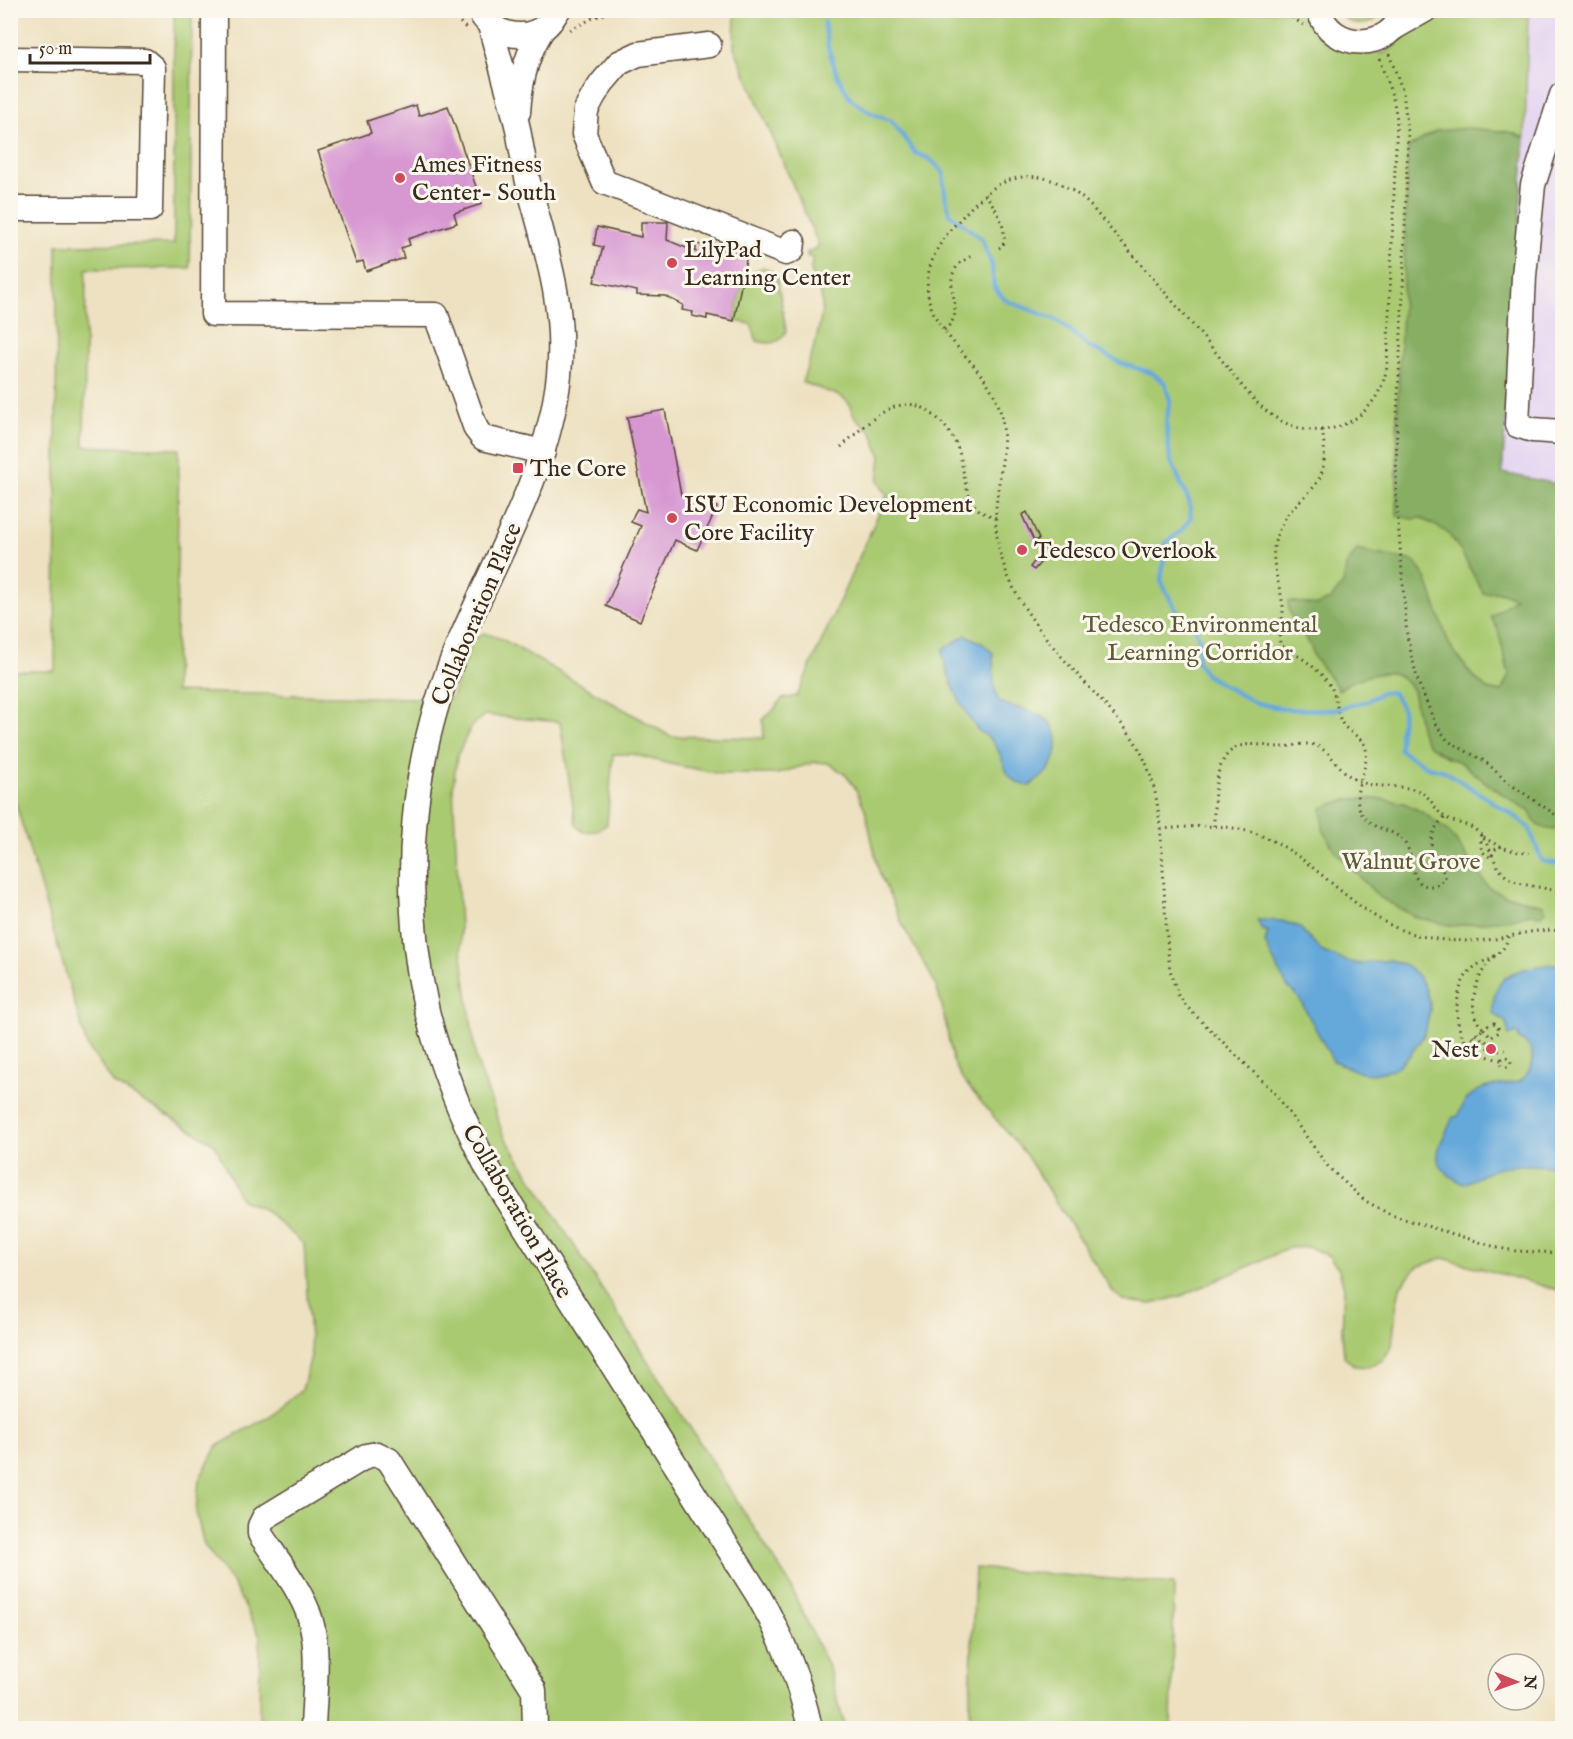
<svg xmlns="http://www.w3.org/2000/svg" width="1573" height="1739" font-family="'IM FELL English',serif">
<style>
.built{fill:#e3d3f2}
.green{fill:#aaca72;stroke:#727a48;stroke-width:1.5}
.forest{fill:#87ae64;stroke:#616c41;stroke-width:1.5}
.water{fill:#65a8da;stroke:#50697c;stroke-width:1.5}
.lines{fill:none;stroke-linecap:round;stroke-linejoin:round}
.stream{stroke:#65a8da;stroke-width:4.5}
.building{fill:#d798d2}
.minor-casing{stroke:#564536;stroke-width:27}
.path{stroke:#564536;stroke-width:3;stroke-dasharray:1.5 4.5;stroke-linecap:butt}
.minor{stroke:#fff;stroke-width:24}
.poi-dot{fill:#d1495b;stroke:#fbf7ec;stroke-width:2}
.labels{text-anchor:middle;stroke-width:6;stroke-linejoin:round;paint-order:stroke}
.poi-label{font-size:24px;fill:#3b2a1e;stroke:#fbf7ec;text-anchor:start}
.street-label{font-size:24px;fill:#3b2a1e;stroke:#fbf7ec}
.park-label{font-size:24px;fill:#5c5a37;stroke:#fbf7ec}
</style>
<rect width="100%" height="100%" fill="#fbf7ec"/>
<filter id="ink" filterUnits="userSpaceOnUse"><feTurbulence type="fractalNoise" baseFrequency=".0167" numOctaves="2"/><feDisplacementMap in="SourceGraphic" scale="12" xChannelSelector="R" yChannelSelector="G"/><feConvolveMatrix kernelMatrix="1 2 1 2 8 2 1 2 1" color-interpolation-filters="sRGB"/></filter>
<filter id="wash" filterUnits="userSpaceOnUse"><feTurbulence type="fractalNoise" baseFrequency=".008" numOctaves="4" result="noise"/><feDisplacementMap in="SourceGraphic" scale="24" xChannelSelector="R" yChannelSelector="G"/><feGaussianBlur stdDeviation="1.35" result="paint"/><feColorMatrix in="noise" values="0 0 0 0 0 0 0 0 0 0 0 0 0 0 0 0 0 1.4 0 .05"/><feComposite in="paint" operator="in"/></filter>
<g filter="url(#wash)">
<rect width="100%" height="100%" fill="#ede1c1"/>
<polygon class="built" points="1528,11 1562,11 1562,485 1502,473 1525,138"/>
<g class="green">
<path d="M174,11H192L190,268L86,269L84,446L179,449L175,692L451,699L473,640L484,633L502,639L670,736L764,738L763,719L772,712L782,699L797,696L887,495L878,481L881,457L872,433L854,416L848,402L842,397L802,382C809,362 823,324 822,303C822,284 806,281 813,258L807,256V253L819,246L734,47L735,11H1306L1313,19L1382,54L1392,49L1395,41L1437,11H1528L1525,138L1502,473L1562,485V1291L1443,1258L1417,1267L1400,1287L1396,1309L1392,1346L1383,1360L1368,1367L1355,1366L1344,1356L1342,1332L1344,1288L1339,1270L1329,1256L1309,1247L1290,1248L1181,1296L1151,1304L1124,1301L1113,1292L1026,1155L962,1079L953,1061L942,1006L935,983L904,928L879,872L865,809L854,786L845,774L828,763L815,762L777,774H721L670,764L632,754H613L607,824L597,831L583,832L576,825L560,722L484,715L471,727L457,756L453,787L461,949L476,1059L503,1134L788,1581L829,1669L845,1728H259L260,1636L233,1584L204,1545L196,1512L199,1480L217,1446L270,1416L302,1390L311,1356L304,1244L267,1212L240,1199L215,1144L114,1084L87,1046L11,787V671H55L57,245L174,244Z"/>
<path d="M1339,11H1384C1372,28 1350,29 1339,11Z"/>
<path d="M763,267L771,271L777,276L786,331C780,344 770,345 757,341L751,324L734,321L744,272L751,273Z"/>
<polygon points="975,1568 1174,1584 1171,1728 969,1728"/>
</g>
<g class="forest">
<path d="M1468,128L1510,132L1525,138L1502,473L1562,485V831L1548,829L1537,825L1529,811L1493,788L1460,762L1447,757L1429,746L1421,732L1413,691C1410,685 1402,676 1395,674C1381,670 1349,680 1339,690C1332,679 1324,670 1316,660C1312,656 1313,652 1311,647C1303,630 1289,622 1288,601L1317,605L1330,600L1343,584L1346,566L1357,550L1414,561L1426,578L1449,644L1470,673L1487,689L1501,692L1509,675L1498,630L1491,617L1515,598L1500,592L1483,593L1459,548L1447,532L1421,518L1412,519L1397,516V417L1403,291L1408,148L1436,131Z"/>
<polygon points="1348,799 1382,799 1404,803 1424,813 1450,833 1489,888 1505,895 1543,905 1546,911 1541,915 1530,914 1512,919 1453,926 1415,917 1379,897 1334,850 1323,829 1322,808"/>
</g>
<g class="water">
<path d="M966,635L982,643L993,653C994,670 992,686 999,702C1013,708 1030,709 1043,717C1059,726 1060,747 1053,762C1048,773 1039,779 1030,786C998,781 1009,759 991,740C987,736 981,733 977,729C964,713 942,669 943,649Z"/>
<polygon points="1257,920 1282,921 1299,927 1323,952 1346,961 1359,964 1390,960 1406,965 1417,975 1424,985 1430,1002 1430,1012 1424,1035 1410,1055 1393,1070 1372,1074 1359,1072 1333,1061 1299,998 1287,986 1277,968 1265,943 1268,931 1262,930"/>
<path d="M1552,964H1562V1167C1538,1166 1511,1161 1488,1172C1479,1176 1472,1181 1463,1184C1423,1162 1439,1149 1453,1117H1457C1461,1112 1462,1105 1466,1100C1483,1082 1499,1087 1521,1081C1534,1069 1539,1047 1518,1039L1519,1035L1516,1033L1509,1036L1506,1022L1493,1013C1491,972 1519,969 1552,964Z"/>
</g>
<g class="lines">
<polyline class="stream" points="824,22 828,47 837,75 851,99 871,113 892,121 915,153 930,159 943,172 945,195 950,214 981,238 992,265 994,287 1005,300 1057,320 1087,345 1123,364 1152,373 1165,383 1170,401 1166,423 1170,459 1189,501 1191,518 1182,530 1166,543 1161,581 1175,608 1183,620 1195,627 1200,642 1197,661 1206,675 1253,702 1284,709 1333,710 1367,701 1381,693 1393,692 1403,710 1400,731 1400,750 1428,767 1445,771 1519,819 1529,828 1542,861 1559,864 1562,863"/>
</g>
<g id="blocks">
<g class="building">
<polygon points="416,105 419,116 448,106 482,204 454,213 457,223 408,239 410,245 401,248 404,258 366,271 363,261 356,263 318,151 371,133 367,121"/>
<polygon points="641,222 668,222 667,240 696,252 696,244 708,246 708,243 723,246 722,249 747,255 734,321 707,315 707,319 692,316 693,312 682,310 683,305 665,296 637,295 637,291 594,282 603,247 594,245 597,227 641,237"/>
<polygon points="665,410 681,495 696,501 697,498 717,507 697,550 675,540 640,621 606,606 641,526 631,522 634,514 637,509 646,512 627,417"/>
<polygon points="1027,512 1039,539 1034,541 1022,515"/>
<polygon points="1047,545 1052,549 1034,570 1030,567"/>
</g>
</g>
</g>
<g filter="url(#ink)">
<use href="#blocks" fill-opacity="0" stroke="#564536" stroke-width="1.5"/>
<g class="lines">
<g class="minor-casing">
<g id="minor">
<polyline points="214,10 213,314 436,315 476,429 483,438 543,452"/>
<path d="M479,10C491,35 524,43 546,26C551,22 554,16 558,10"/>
<path d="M1319,10C1330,52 1392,52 1403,10"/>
<path d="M490,25C499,59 510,94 518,129C521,146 524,164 528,182C545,248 566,304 559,375C549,469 499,551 462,637C410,753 399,888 427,1011C440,1065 462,1118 487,1167L758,1595C782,1637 800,1681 810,1728"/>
<polyline points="1395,27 1425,10"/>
<polyline points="709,45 638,54 619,63 602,83 594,95 586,110 584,134 604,182 786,253 792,250 793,242"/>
<polyline points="10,59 145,61 153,68 150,209 10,209"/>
<polyline points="1562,95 1533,185 1524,276 1517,425 1533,430 1562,432"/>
<path d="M518,112C520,82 526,52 544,27"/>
<path d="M313,1728C314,1695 320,1650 310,1618C302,1591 276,1558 260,1534V1526L264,1518L366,1456L377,1454L389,1460L534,1690L535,1728"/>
</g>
</g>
<g class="path">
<polyline points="447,10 466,28"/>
<polyline points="590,10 593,18"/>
<polyline points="1283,10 1303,25"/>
<polyline points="1443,18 1460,10"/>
<polyline points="570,30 593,18 616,10"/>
<polyline points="1389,54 1403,92 1408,133 1403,291 1397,417 1396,495 1407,636 1418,682 1436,725 1448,741 1486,762 1507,782 1562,819"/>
<path d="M1379,59L1393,98L1397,119L1387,366C1384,388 1371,410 1351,421C1327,434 1301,433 1278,419C1254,406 1231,371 1213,349C1172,300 1130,252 1089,204C1064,181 1036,168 1002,183C982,193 967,212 952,228C941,241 933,254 929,271C916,330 984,357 999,407C1012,447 993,488 996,528C1003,612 1080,671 1129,733C1159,774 1160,820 1163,869C1165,903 1166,937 1170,970L1178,995L1190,1010L1273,1091L1329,1168L1364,1200L1391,1215L1499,1248L1516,1251L1562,1253"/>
<path d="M985,194C996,208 1008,228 1003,246L999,248"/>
<path d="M944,330C969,311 942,288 956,268C959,262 966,260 971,256"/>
<path d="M1322,430C1335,501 1291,488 1276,538C1269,562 1280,583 1283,606C1284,619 1278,631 1280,643C1286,652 1297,654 1306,661C1314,667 1326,678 1331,687C1338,699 1336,716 1344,726C1351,734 1364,738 1366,749C1369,770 1352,787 1359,807C1367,833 1391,825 1404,842C1418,859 1405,892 1439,885L1445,877C1444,869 1436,865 1433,857C1428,844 1433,825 1445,818"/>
<path d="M841,447C864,427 898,387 931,413C943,422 953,435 958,449C965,468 963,496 979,510C983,514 991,515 996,518"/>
<path d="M1214,826C1214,801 1212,749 1245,745C1257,743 1269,747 1281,747C1292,747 1306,741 1317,746C1333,753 1341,774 1358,781C1377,789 1397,784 1416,790C1432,795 1433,810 1445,817C1455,824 1468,823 1478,832C1491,844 1492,865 1507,877C1524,889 1545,884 1562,895"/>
<path d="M1161,829C1190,827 1219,823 1247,831C1307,846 1345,909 1404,931C1432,941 1465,943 1495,939C1517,935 1539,928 1562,931"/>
<path d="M1481,835C1481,848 1479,852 1492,858"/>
<path d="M1484,837C1496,846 1514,853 1529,853"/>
<polyline points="1492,855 1496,849 1502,846"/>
<polygon points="1494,1023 1498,1026 1499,1032 1492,1037 1484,1029 1489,1024"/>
<polyline points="1477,1033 1482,1039 1491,1044"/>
<path d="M1473,1036C1481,1047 1492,1051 1505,1050"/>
<path d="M1466,1042L1484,1029C1463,1013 1477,971 1494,957"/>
<circle cx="1506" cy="1062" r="5"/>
<path d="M1501,1060C1490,1058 1476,1053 1468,1044C1452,1028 1454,987 1470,971C1479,961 1492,960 1501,951C1505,947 1507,941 1510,935"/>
</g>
<use href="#minor" class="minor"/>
</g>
</g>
<g class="poi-dot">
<circle cx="400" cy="178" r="6"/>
<circle cx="672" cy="263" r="6"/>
<rect x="512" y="462" width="12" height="12" rx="3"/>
<circle cx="672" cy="518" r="6"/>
<circle cx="1022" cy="550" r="6"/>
<circle cx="1491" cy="1049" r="6"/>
</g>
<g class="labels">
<g class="poi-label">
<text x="412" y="172">Ames Fitness<tspan x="412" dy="28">Center- South</tspan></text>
<text x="684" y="257">LilyPad<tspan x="684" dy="28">Learning Center</tspan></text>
<text x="530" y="476">The Core</text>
<text x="684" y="512">ISU Economic Development<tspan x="684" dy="28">Core Facility</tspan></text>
<text x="1034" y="558">Tedesco Overlook</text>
<text x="1479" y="1057" text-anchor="end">Nest</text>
</g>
<g class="street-label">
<text transform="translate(476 614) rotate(-67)" y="8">Collaboration Place</text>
<text transform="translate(518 1211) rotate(60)" y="8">Collaboration Place</text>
</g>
<g class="park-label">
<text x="1200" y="632">Tedesco Environmental<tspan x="1200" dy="28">Learning Corridor</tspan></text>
<text x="1411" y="869">Walnut Grove</text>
</g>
</g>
<rect width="1573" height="1739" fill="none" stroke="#fbf7ec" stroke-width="36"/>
<g transform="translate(1516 1682) rotate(91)"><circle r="28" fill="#fbf7ec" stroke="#aea59a" stroke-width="1.5"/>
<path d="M0-4.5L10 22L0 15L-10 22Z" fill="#d1495b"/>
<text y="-9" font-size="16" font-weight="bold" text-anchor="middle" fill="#3b2a1e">N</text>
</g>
<path d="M30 54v9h120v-9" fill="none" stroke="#3b2a1e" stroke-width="3"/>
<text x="39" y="54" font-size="18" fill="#3b2a1e" stroke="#fbf7ec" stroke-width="4.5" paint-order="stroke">50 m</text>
</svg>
